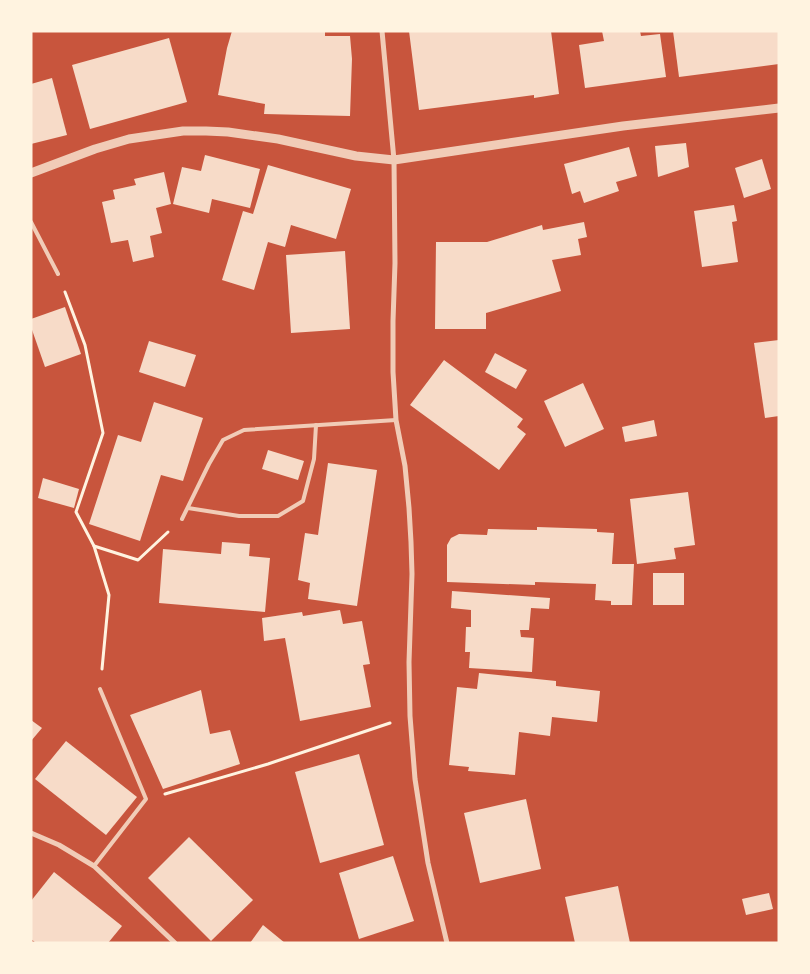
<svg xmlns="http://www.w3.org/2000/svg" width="810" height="974" font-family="'Roboto Condensed',sans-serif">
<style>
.building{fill:#f7dbc8}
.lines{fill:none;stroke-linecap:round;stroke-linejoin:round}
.path{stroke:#fff3e0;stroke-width:3}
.service{stroke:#f1ccb7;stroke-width:4}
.minor{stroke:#f1ccb7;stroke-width:5}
.tertiary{stroke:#f1ccb7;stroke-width:9}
</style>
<rect width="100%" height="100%" fill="#c8553d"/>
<g class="building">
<polygon points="232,31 325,31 325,36 350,36 352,59 350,116 264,114 265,104 218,95 227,48"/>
<polygon points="409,31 551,31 559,94 534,98 534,95 419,110"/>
<polygon points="602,31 640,31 641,36 660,34 666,77 585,88 579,45 604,41"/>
<polygon points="673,31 779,31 779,64 679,77"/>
<polygon points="169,38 187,102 90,129 72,65"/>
<polygon points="52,78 67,135 31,144 31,84"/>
<polygon points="686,143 689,167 658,177 655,146"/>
<polygon points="629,147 637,176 616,182 619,191 584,203 580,191 572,194 564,164"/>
<polygon points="205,155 260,169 250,208 212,199 209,213 173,204 182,167 201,171"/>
<polygon points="762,159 771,189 744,198 735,168"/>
<polygon points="268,165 351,189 336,239 291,225 285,247 268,242 254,290 222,280 243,211 253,214"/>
<polygon points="164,172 171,204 156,208 162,233 150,236 154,257 133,262 128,240 111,243 102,202 115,199 113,190 136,185 134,179"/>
<polygon points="734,205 737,221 732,222 738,262 702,267 694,211"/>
<polygon points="584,222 587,237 578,239 581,255 552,260 561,291 486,313 486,329 435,329 436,242 487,242 542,225 543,230"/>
<polygon points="345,251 350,329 291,333 286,255"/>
<polygon points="65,307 81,354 45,367 31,327 31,319"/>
<polygon points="779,340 779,416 765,418 754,343"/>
<polygon points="149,341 196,355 185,387 139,372"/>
<polygon points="495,353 527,370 516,389 485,372"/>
<polygon points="444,360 523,419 517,427 526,434 499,470 410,405"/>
<polygon points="583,383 604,429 565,447 544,401"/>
<polygon points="154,402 203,418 183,481 161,475 140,541 89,524 118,435 141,442"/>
<polygon points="654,420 657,436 625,442 622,427"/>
<polygon points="268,450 304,461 298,480 262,469"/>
<polygon points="328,463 377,470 357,606 308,599 310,583 298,580 305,533 318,535"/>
<polygon points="43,478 79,489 74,508 38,498"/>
<polygon points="688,492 695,545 674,548 676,559 637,564 630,499"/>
<polygon points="537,527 597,529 597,532 614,533 612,564 634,564 632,605 611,605 611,601 595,600 596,584 535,582 535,585 447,582 447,545 451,538 459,534 487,535 488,529 537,530"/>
<polygon points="222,542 250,544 249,556 270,558 265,612 159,603 163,549 221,554"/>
<rect x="653" y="573" width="31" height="32"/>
<polygon points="452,591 550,598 549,609 531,608 529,630 520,630 521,637 534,638 532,672 469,668 470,652 465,652 466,627 471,627 471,610 451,608"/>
<polygon points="340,610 343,624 362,621 370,664 363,665 371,707 300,721 285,638 264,641 262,618 302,612 303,616"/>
<polygon points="479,673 556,681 556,686 600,691 597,722 552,717 550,736 519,732 515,775 468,771 469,767 449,765 457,687 477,689"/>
<polygon points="201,690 210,734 230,730 240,764 163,789 130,715"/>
<polygon points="31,720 42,728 31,741"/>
<polygon points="66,741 137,797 106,835 35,779"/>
<polygon points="359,754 384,845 320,863 295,772"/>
<polygon points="526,799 541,869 480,883 464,813"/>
<polygon points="189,837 253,900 211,941 148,878"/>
<polygon points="393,856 414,921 359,939 339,873"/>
<polygon points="54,872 122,926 108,943 36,943 31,939 31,901"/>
<polygon points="618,886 630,943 575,943 565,897"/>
<polygon points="769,893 773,909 746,915 742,899"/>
<polygon points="263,925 285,943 250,943"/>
</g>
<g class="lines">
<g class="path">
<polyline points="65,292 85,345 103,433 76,512 94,546 109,595 102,669"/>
<polyline points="94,546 138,560 168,532"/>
<polyline points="165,794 268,764 390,723"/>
</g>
<g class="service">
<polyline points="31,222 58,274"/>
<polyline points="188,508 239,516 278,516 303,501 314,459 316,425"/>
<polyline points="182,519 209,464 223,440 244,430 396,420"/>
<polyline points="94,866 146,799 100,689"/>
</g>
<g class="minor">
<polyline points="382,31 394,160 395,263 393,321 393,372 396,420 405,466 409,508 411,542 412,574 409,662 410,716 415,779 428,863 447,943"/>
<polyline points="31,833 59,845 94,866 175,943"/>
</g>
<polyline class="tertiary" points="31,173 95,149 129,139 183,131 206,131 228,132 278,139 356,156 394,160 623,126 779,108"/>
</g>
<rect width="810" height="974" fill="none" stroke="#fff3e0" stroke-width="65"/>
</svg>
